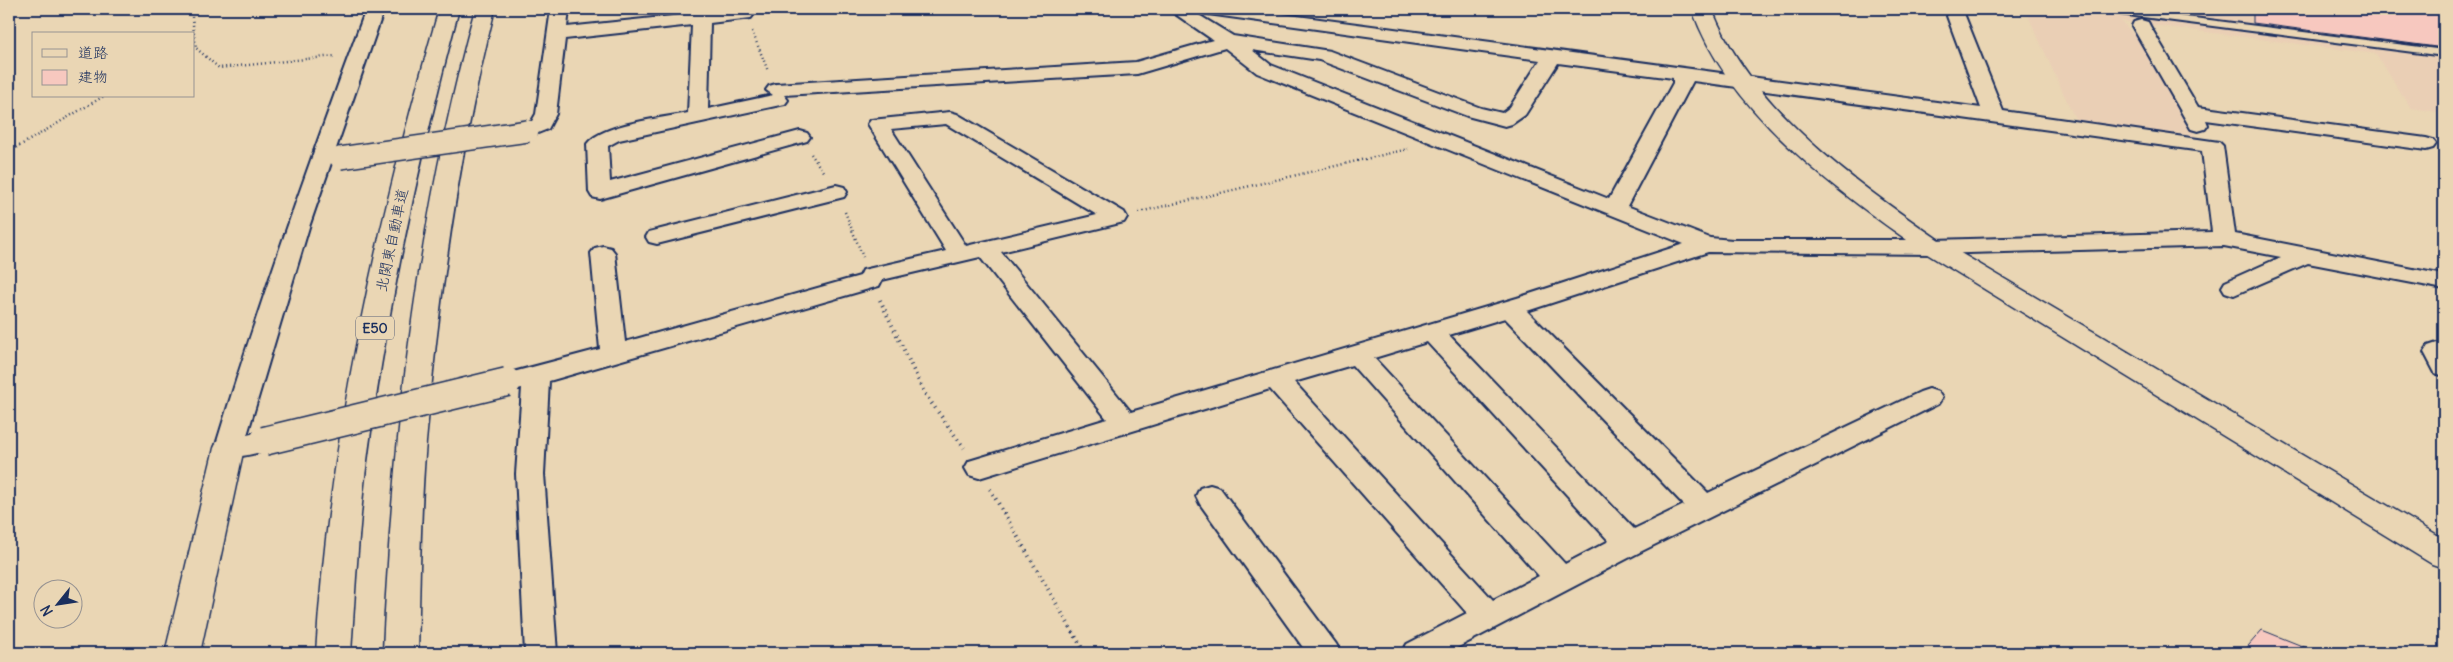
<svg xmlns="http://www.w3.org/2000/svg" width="2453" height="662" font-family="Delius,'Klee One',sans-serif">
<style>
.built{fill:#eacfb5}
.building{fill:#f7c8bf;stroke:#1b2f5e}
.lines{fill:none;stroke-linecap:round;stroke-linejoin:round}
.lane-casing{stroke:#1b2f5e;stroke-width:4}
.street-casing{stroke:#1b2f5e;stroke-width:4}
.secondary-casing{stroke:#1b2f5e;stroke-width:3}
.highway-casing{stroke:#1b2f5e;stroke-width:3}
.path-far1{stroke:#1b2f5e;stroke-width:2.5;stroke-dasharray:1 3;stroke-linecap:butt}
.path{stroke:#1b2f5e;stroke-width:4;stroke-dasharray:1 4.5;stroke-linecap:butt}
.lane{fill:#ead6b4;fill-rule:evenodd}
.street{fill:#ead6b4;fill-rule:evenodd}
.secondary{fill:#ead6b4;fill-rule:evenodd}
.highway{fill:#ead6b4;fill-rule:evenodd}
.street-bridge-far1-casing{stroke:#1b2f5e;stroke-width:24;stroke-linecap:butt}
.street-bridge-casing{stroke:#1b2f5e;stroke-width:31;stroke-linecap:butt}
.street-bridge-far1{stroke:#ead6b4;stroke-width:21}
.street-bridge{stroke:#ead6b4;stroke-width:28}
.labels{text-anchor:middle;stroke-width:4.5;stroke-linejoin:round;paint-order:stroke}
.shield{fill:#ead6b4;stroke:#596178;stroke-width:1}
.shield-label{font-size:14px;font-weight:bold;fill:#1b2f5e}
.street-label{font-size:15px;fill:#1b2f5e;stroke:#ead6b4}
</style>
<rect width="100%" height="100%" fill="#ead6b4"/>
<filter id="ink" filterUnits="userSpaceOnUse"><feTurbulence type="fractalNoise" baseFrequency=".02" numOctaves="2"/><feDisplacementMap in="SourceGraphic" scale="10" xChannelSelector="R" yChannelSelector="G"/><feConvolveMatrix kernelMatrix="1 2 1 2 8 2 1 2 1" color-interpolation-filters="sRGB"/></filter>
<g filter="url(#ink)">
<polygon class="built" points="2022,9 2444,9 2444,113 2411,108 2376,54 2121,21 2142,43 2195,136 2076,121 2025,9"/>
<g class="building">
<polygon points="2253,9 2444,9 2444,48 2253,23"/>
<polygon points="2262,630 2317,652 2317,653 2242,653"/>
</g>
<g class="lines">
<g class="lane-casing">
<polygon id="lane" points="2099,9 2123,9 2444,50 2444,56 2104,12"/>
</g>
<g class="street-casing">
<g id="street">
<path d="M366,9H384L309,227L247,435L264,431L274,434L278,441L274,448C257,453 236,460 219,455L215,448C260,300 312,154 366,9Z"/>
<path d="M551,9H569L567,27L701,13L743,9L751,10L754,14L751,18L710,23L708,109L773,95L766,90L769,86L776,84L1136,62L1213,40L1168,9H1189L1233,36L1330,51L1481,108L1502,113L1510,107L1540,60L1208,14L1202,13L1199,9H1246L1981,108L1947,16L1950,12H1962L1965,16L2003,111L2219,142L2223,146L2235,234L2444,275V289L2308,263L2234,295L2225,292L2222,287L2225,282L2281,257L2224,246L1933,254L1708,252L1527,311L1708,493L1920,392L1929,389L1938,392L1942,398L1938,404L1640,552L1447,653H1402L1407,644L1467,613L1270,389L979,478L969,475L965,468L969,461L1107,419L980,257L882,280L879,286L549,381L544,474L557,653H525L516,474L522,388L507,391L498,388L494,382L498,376L600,349L591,253L595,248L603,246L611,248L615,253L625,342L860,276L863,270L946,251L868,124L871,120L950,112L957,114L1124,212L1127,217L1124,222L1001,252L1131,412L1517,298L1684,244L1257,73L1225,48L1137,74L784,95L788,100L785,104L619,140L608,146L610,182L800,131L807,133L810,137L807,141L600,199L592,197L589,192L587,144C601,124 663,118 688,113L692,25L565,39L556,114L548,129L528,137L521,135L518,131L521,127L532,121L536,114ZM1252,50L1319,60L1467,116L1505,126L1512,124L1525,115L1558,63L1673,78V83L1609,199L1271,65ZM1693,81L2202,151L2212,232L1933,240H1733L1710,238L1627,206ZM946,124L1097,215L966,246L891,129ZM1505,318L1684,505L1634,529L1449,335ZM1427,342L1609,541L1565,564L1374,358ZM1352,365L1539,576L1493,600L1294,382Z"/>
<polygon points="2141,20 2148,22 2150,26 2198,107 2426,138 2433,140 2436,144 2433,148 2426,150 2206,120 2208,125 2205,129 2198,131 2191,129 2132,26 2134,22"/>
<polygon points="836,185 844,187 847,192 844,197 657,244 649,242 646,237 649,232"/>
<polygon points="2437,343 2444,345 2444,376 2435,373 2424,352 2428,346"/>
<polygon points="1210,485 1220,488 1336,644 1341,653 1307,653 1200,504 1196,496 1200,488"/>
</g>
</g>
<g class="secondary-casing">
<g id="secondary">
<path d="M1692,9H1712C1751,109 1856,183 1942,242L2444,539V568L2432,564L1924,252C1838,192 1728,113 1692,9Z"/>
<polygon points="229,437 240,440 244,448 200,653 165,653 214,448 218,440"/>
</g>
</g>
<g class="highway-casing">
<g id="highway">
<path d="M439,9H459C418,163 385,318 365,476C358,535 355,594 351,653H316C329,435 378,219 439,9Z"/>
<path d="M475,9H495C459,151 439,296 426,442C420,512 420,583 418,653H383C384,618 387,583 389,547C401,366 427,185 475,9Z"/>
</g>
</g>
<g class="path-far1">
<polyline points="191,9 196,48 219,68 335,56"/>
<polyline points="752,31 768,71"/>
<polyline points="9,152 104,96"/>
<polyline points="811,154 824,173"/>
<polyline points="845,212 863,257"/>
<polyline points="1139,212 1408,149"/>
</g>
<g class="path">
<polyline points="880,300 925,394 964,448"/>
<polyline points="990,489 1085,653"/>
</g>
<use href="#lane" class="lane"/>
<use href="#street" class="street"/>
<use href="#secondary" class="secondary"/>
<use href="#highway" class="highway"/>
<g class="street-bridge-far1-casing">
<polyline id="street-bridge-far1" points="340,158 528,131"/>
</g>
<g class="street-bridge-casing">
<polyline id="street-bridge" points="264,441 507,382"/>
</g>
<use href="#street-bridge-far1" class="street-bridge-far1"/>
<use href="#street-bridge" class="street-bridge"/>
</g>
</g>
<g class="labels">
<rect class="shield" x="356" y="316.5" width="38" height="23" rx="4"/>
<g class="shield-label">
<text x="375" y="333">E50</text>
</g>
<g class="street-label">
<text transform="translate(392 240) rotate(-78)" y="5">北関東自動車道</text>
</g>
</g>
<rect width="2453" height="662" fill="none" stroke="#ead6b4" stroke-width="30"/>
<rect x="15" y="15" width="2423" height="632" fill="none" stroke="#1b2f5e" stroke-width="2" filter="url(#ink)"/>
<rect x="32" y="32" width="162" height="65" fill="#ead6b4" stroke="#979392"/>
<rect x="42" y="49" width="25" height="8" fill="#ead6b4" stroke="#979392"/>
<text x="78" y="58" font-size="15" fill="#1b2f5e">道路</text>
<rect x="42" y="70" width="25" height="15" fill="#f7c8bf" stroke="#979392"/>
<text x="78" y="82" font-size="15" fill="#1b2f5e">建物</text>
<g transform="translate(58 604) rotate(240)"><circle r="24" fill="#ead6b4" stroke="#979392"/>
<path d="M0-4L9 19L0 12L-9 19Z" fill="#1b2f5e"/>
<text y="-8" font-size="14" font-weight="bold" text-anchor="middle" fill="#1b2f5e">N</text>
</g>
</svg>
